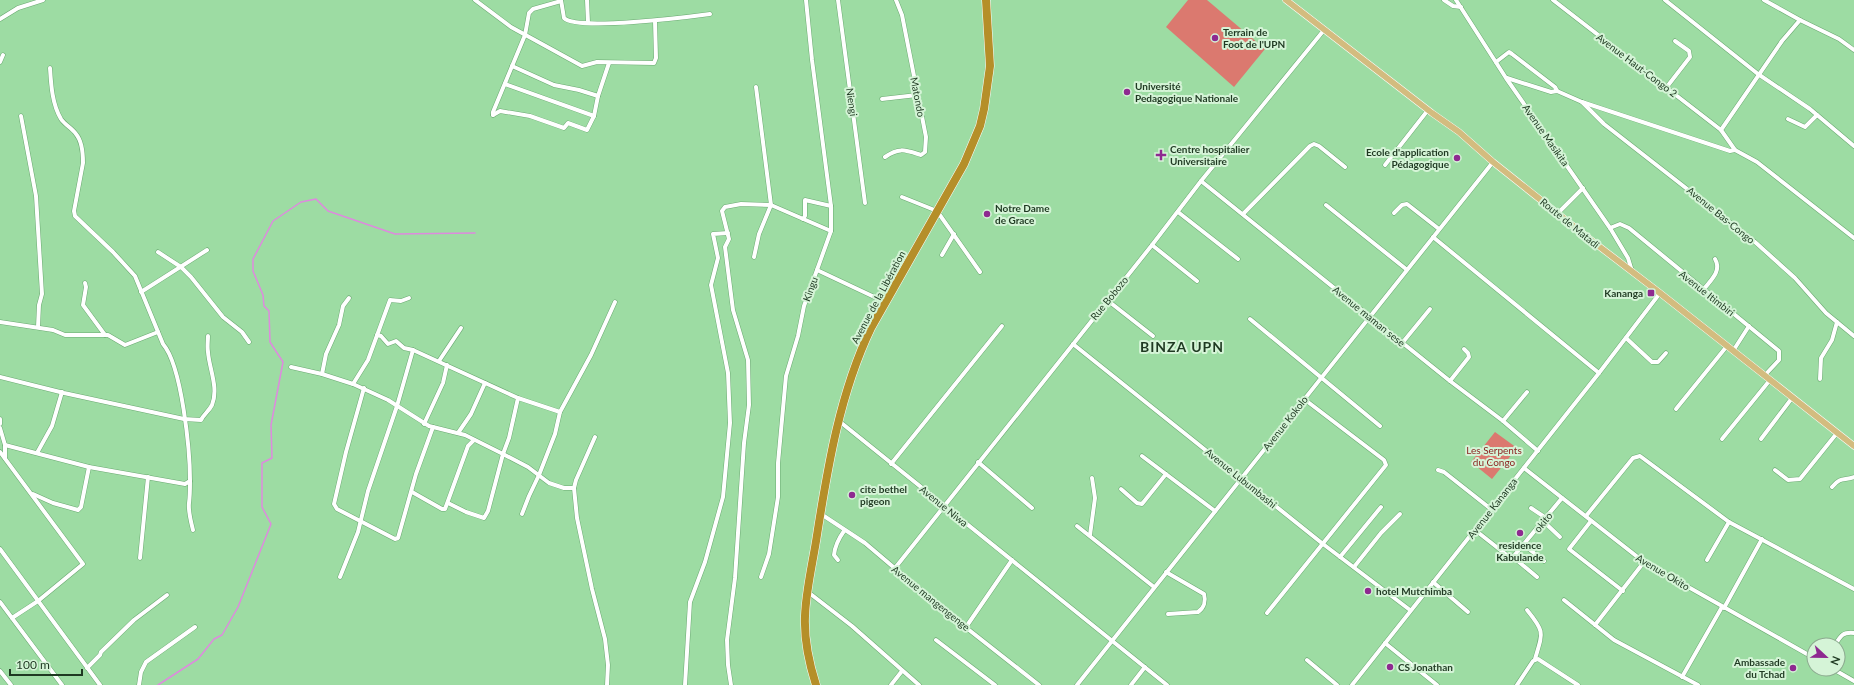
<svg xmlns="http://www.w3.org/2000/svg" width="1854" height="685" font-family="Lato,sans-serif">
<style>
.green{fill:#db796f}
.lines{fill:none;stroke-linecap:round;stroke-linejoin:round}
.stream{stroke:#de8ade;stroke-width:1.5}
.street-casing{stroke:#6ba972;stroke-width:5}
.primary-casing{stroke:#fff;stroke-width:7}
.highway-casing{stroke:#fff;stroke-width:9}
.street{stroke:#fff;stroke-width:4}
.primary{stroke:#d3bc7f;stroke-width:6}
.highway{stroke:#b58f29;stroke-width:8}
.poi-dot{fill:#8e2990;stroke:#d5f4d7;stroke-width:1.5}
.labels{text-anchor:middle;stroke-width:4;stroke-linejoin:round;paint-order:stroke}
.poi-label{font-size:10px;font-weight:bold;fill:#1f3922;stroke:#d5f4d7;text-anchor:start}
.street-label{font-size:10px;fill:#1f3922;stroke:#d5f4d7}
.park-label{font-size:10px;fill:#8a1f1d;stroke:#d5f4d7}
.district-label{font-size:14px;font-weight:bold;letter-spacing:1px;fill:#1f3922;stroke:#d5f4d7}
</style>
<rect width="100%" height="100%" fill="#9ddca3"/>
<g class="green">
<polygon points="1188,0 1207,0 1265,49 1234,87 1166,27"/>
<polygon points="1495,432 1517,448 1492,479 1471,462"/>
</g>
<g class="lines">
<polyline class="stream" points="158,685 198,659 214,639 222,635 238,607 271,524 262,507 262,463 272,458 271,425 283,362 270,342 269,311 264,306 263,295 253,271 253,259 273,221 301,202 316,199 328,211 395,234 475,233"/>
<g class="street-casing">
<g id="street">
<polyline points="475,0 511,27 582,66 597,62 654,63 656,58 655,21"/>
<path d="M561,0L564,18C577,31 688,17 710,14"/>
<polyline points="587,0 588,22"/>
<polyline points="838,0 865,203"/>
<polyline points="1444,0 1453,6 1461,7"/>
<polyline points="1456,0 1506,78 1610,228 1628,258 1632,271"/>
<polyline points="1553,0 1721,130"/>
<polyline points="1665,0 1758,74 1810,109 1854,146"/>
<polyline points="1764,0 1800,20"/>
<polyline points="0,19 18,8 43,0"/>
<polyline points="1854,50 1839,39 1800,20 1782,41 1721,130 1735,150 1757,162 1854,238"/>
<polyline points="0,62 3,55"/>
<polyline points="1496,62 1509,52 1512,54 1555,87 1557,91"/>
<polyline points="512,66 554,85 579,90 598,96 609,63"/>
<path d="M50,68C51,84 52,104 61,119C65,125 72,128 76,134C82,141 83,155 83,163L74,211L75,216L113,252L135,276L163,344C182,366 190,451 190,481C190,488 190,496 189,503C188,511 191,522 193,530"/>
<polyline points="1507,78 1551,92 1557,91 1582,102 1730,151 1735,150"/>
<polyline points="505,84 594,116 598,96"/>
<polyline points="1666,88 1690,57 1689,51 1675,41"/>
<polyline points="882,99 917,95"/>
<polyline points="1582,102 1604,124 1755,242 1795,278 1826,313 1854,336"/>
<polyline points="493,115 493,112 525,35 529,13 533,9 561,1"/>
<polyline points="493,115 500,111 530,116 564,128 568,123 587,130 594,116"/>
<polyline points="21,116 36,196 42,294 39,305 38,327"/>
<polyline points="1788,119 1805,127 1817,115"/>
<path d="M885,157C899,147 905,150 921,155L925,152L926,137L902,15L896,0"/>
<polyline points="1385,165 1428,110"/>
<polyline points="1201,181 1450,381 1503,421 1538,451"/>
<polyline points="902,197 937,211 980,272"/>
<polyline points="1326,205 1406,269"/>
<polyline points="1178,212 1238,259"/>
<polyline points="1394,213 1402,205 1407,204 1439,229"/>
<polyline points="1558,213 1583,188"/>
<polyline points="1243,214 1310,146 1314,144 1319,146 1345,167"/>
<polyline points="803,219 805,216 805,200 831,206"/>
<polyline points="1610,228 1620,224 1629,228 1779,351 1779,360 1765,375"/>
<polyline points="1433,237 1599,373"/>
<polyline points="1152,245 1197,281"/>
<polyline points="158,252 181,267 191,277 223,317 242,332 249,342"/>
<polyline points="942,255 954,234"/>
<polyline points="754,257 759,234 771,205 756,87"/>
<polyline points="817,270 885,302"/>
<polyline points="85,283 86,287 83,305 105,335"/>
<path d="M1703,290C1711,280 1722,271 1715,259"/>
<polyline points="141,292 207,250"/>
<polyline points="1107,300 1153,336"/>
<polyline points="1250,319 1380,426"/>
<polyline points="0,322 53,330 65,335 108,335 125,345 158,332"/>
<polyline points="1626,338 1652,362 1658,362 1666,353"/>
<polyline points="1403,342 1430,309"/>
<polyline points="1073,344 1323,544 1410,610"/>
<polyline points="1733,351 1749,326"/>
<polyline points="439,361 461,328"/>
<polyline points="291,367 322,374 353,384 388,400 429,426 465,435 503,454 509,438 518,398 413,350 404,348 396,341 388,344 381,336 377,335"/>
<polyline points="322,374 326,354 339,325 343,306 349,298"/>
<path d="M0,377L64,393L184,419L201,420C204,414 209,411 212,405C219,388 209,368 208,352C207,347 208,341 208,336"/>
<polyline points="1820,379 1821,358 1832,340 1837,322"/>
<polyline points="1450,381 1469,357 1468,353 1464,349"/>
<polyline points="353,384 368,360 390,300 401,301 409,298"/>
<polyline points="364,388 346,452 334,504 337,509 395,539 398,538 416,474 433,427"/>
<polyline points="518,398 560,412"/>
<polyline points="1676,409 1727,346"/>
<polyline points="0,419 0,424"/>
<polyline points="839,421 1167,685"/>
<polyline points="1503,421 1527,392"/>
<polyline points="424,424 443,383 447,365"/>
<polyline points="0,428 5,445 5,458"/>
<polyline points="458,433 471,414 485,383"/>
<polyline points="595,437 576,480 574,488 577,518 592,589 605,639 608,665 607,685"/>
<polyline points="1722,439 1770,380"/>
<polyline points="1761,439 1792,398"/>
<polyline points="5,445 89,467 185,484 190,481"/>
<polyline points="0,452 83,564 38,601 12,618"/>
<polyline points="37,453 52,426 62,392"/>
<polyline points="1142,456 1215,511"/>
<polyline points="978,462 1032,508"/>
<polyline points="891,464 1002,326"/>
<polyline points="1524,468 1644,562 1814,658"/>
<polyline points="1438,470 1444,472 1491,509"/>
<polyline points="1775,470 1788,480 1800,479 1837,433"/>
<path d="M1832,487C1841,476 1844,481 1854,477"/>
<polyline points="1121,489 1137,503 1142,504 1166,474"/>
<polyline points="412,492 442,509 445,509 468,446 474,440"/>
<polyline points="33,494 53,503 78,510 81,507 89,467"/>
<polyline points="448,503 466,512 484,518 488,511 503,454 528,467 549,483 564,488 574,488"/>
<polyline points="1531,508 1546,518"/>
<polyline points="522,514 529,496 539,475 555,434 560,412 591,355 615,302"/>
<polyline points="821,514 865,543 950,615 1039,685"/>
<polyline points="1586,516 1633,458 1640,456 1729,522 1854,589"/>
<polyline points="1543,521 1560,537"/>
<polyline points="1591,521 1569,549 1623,591"/>
<polyline points="1077,526 1154,587"/>
<polyline points="1475,530 1508,556 1513,557 1562,498"/>
<polyline points="1090,535 1095,498 1092,478"/>
<polyline points="1524,545 1544,561"/>
<polyline points="0,549 100,685"/>
<polyline points="1340,557 1381,507"/>
<polyline points="1513,557 1537,577"/>
<polyline points="140,558 148,477"/>
<path d="M838,560L834,555C835,545 839,538 844,531"/>
<polyline points="1707,560 1729,522"/>
<polyline points="1354,567 1381,533 1400,514"/>
<polyline points="895,568 1152,245 1201,181 1324,30"/>
<path d="M1166,572L1204,594C1206,601 1204,608 1198,612L1168,614"/>
<polyline points="340,577 358,532 368,491 397,406 413,350"/>
<polyline points="761,577 769,554 778,497 778,463 786,376 798,336 804,306 831,231 831,206 812,60 806,0"/>
<polyline points="1433,582 1468,612"/>
<polyline points="808,592 852,626 919,685"/>
<polyline points="1564,600 1614,640 1698,685"/>
<polyline points="0,602 62,685"/>
<polyline points="1724,608 1762,539"/>
<path d="M1527,610C1545,632 1543,632 1535,659"/>
<polyline points="1267,613 1386,465 1384,460 1304,399"/>
<polyline points="1595,625 1644,562"/>
<polyline points="966,627 1012,560"/>
<polyline points="936,640 995,685"/>
<polyline points="1385,643 1437,685"/>
<path d="M1835,645C1841,635 1843,632 1854,633"/>
<polyline points="1307,660 1337,685"/>
<polyline points="87,668 100,655 101,652 134,620 167,595"/>
<polyline points="1833,669 1854,681"/>
<polyline points="0,671 11,685"/>
<polyline points="1682,677 1722,607"/>
<polyline points="139,685 141,672 146,662 195,627"/>
<polyline points="685,685 690,602 705,562 723,497 730,423 728,373 711,285 718,258 713,234 728,233"/>
<polyline points="731,685 728,665 727,640 735,578 744,443 749,405 748,360 733,310 725,247 729,239 722,211 725,207 741,204 771,205 831,231"/>
<polyline points="891,685 902,671"/>
<polyline points="1077,685 1493,162"/>
<polyline points="1131,685 1145,667"/>
<polyline points="1352,685 1599,373 1660,293"/>
<polyline points="1517,685 1533,661 1538,659 1578,685"/>
</g>
</g>
<g class="primary-casing">
<polyline id="primary" points="1286,0 1432,113 1459,132 1493,162 1596,244 1660,293 1854,446"/>
</g>
<g class="highway-casing">
<path id="highway" d="M816,685C809,663 804,639 805,616C806,589 813,562 817,535C828,465 840,393 871,328L964,164L980,126L984,109L990,66L986,0"/>
</g>
<use href="#street" class="street"/>
<use href="#primary" class="primary"/>
<use href="#highway" class="highway"/>
</g>
<g class="poi-dot">
<circle cx="1215" cy="38" r="4"/>
<circle cx="1127" cy="92" r="4"/>
<path d="M1159 149h4v4h4v4h-4v4h-4v-4h-4v-4h4z"/>
<circle cx="1457" cy="158" r="4"/>
<circle cx="987" cy="214" r="4"/>
<rect x="1647" y="289" width="8" height="8" rx="2"/>
<circle cx="852" cy="495" r="4"/>
<circle cx="1520" cy="533" r="4"/>
<circle cx="1368" cy="591" r="4"/>
<circle cx="1390" cy="667" r="4"/>
<circle cx="1793" cy="668" r="4"/>
</g>
<g class="labels">
<g class="poi-label">
<text x="1223" y="36">Terrain de<tspan x="1223" dy="12">Foot de l'UPN</tspan></text>
<text x="1135" y="90">Université<tspan x="1135" dy="12">Pedagogique Nationale</tspan></text>
<text x="1170" y="153">Centre hospitalier<tspan x="1170" dy="12">Universitaire</tspan></text>
<text x="1449" y="156" text-anchor="end">Ecole d'application<tspan x="1449" dy="12">Pédagogique</tspan></text>
<text x="995" y="212">Notre Dame<tspan x="995" dy="12">de Grace</tspan></text>
<text x="1643" y="297" text-anchor="end">Kananga</text>
<text x="860" y="493">cite bethel<tspan x="860" dy="12">pigeon</tspan></text>
<text x="1520" y="549" text-anchor="middle">residence<tspan x="1520" dy="12">Kabulande</tspan></text>
<text x="1376" y="595">hotel Mutchimba</text>
<text x="1785" y="666" text-anchor="end">Ambassade<tspan x="1785" dy="12">du Tchad</tspan></text>
<text x="1398" y="671">CS Jonathan</text>
</g>
<g class="street-label">
<text transform="translate(1637 65) rotate(37)" y="4">Avenue Haut-Congo 2</text>
<text transform="translate(918 97) rotate(79)" y="4">Matondo</text>
<text transform="translate(852 102) rotate(82)" y="4">Niengi</text>
<text transform="translate(1546 135) rotate(55)" y="4">Avenue Masikita</text>
<text transform="translate(1721 215) rotate(39)" y="4">Avenue Bas-Congo</text>
<text transform="translate(1570 223) rotate(39)" y="4">Route de Matadi</text>
<text transform="translate(810 289) rotate(-70)" y="4">Kingu</text>
<text transform="translate(1707 293) rotate(38)" y="4">Avenue Itimbiri</text>
<text transform="translate(878 297) rotate(-62)" y="4">Avenue de la Libération</text>
<text transform="translate(1109 298) rotate(-51)" y="4">Rue Bobozo</text>
<text transform="translate(1369 316) rotate(39)" y="4">Avenue maman sese</text>
<text transform="translate(1285 423) rotate(-52)" y="4">Avenue Kokolo</text>
<text transform="translate(1241 478) rotate(39)" y="4">Avenue Lubumbashi</text>
<text transform="translate(944 506) rotate(39)" y="4">Avenue Niwa</text>
<text transform="translate(1492 508) rotate(-52)" y="4">Avenue Kananga</text>
<text transform="translate(1543 522) rotate(-51)" y="4">okito</text>
<text transform="translate(1663 572) rotate(31)" y="4">Avenue Okito</text>
<text transform="translate(931 598) rotate(39)" y="4">Avenue mangengenge</text>
</g>
<g class="park-label">
<text x="1494" y="454">Les Serpents<tspan x="1494" dy="12">du Congo</tspan></text>
</g>
<g class="district-label">
<text x="1182" y="352">BINZA UPN</text>
</g>
</g>
<g transform="translate(1826 657) rotate(112)"><circle r="19" fill="#d5f4d7" stroke="#8ca98f"/>
<path d="M0-3L7 15L0 10L-7 15Z" fill="#8e2990"/>
<text y="-6" font-size="11" font-weight="bold" text-anchor="middle" fill="#1f3922">N</text>
</g>
<path d="M10 669v6h72v-6" fill="none" stroke="#1f3922" stroke-width="2"/>
<text x="16" y="669" font-size="12" fill="#1f3922" stroke="#d5f4d7" stroke-width="3" paint-order="stroke">100 m</text>
</svg>
